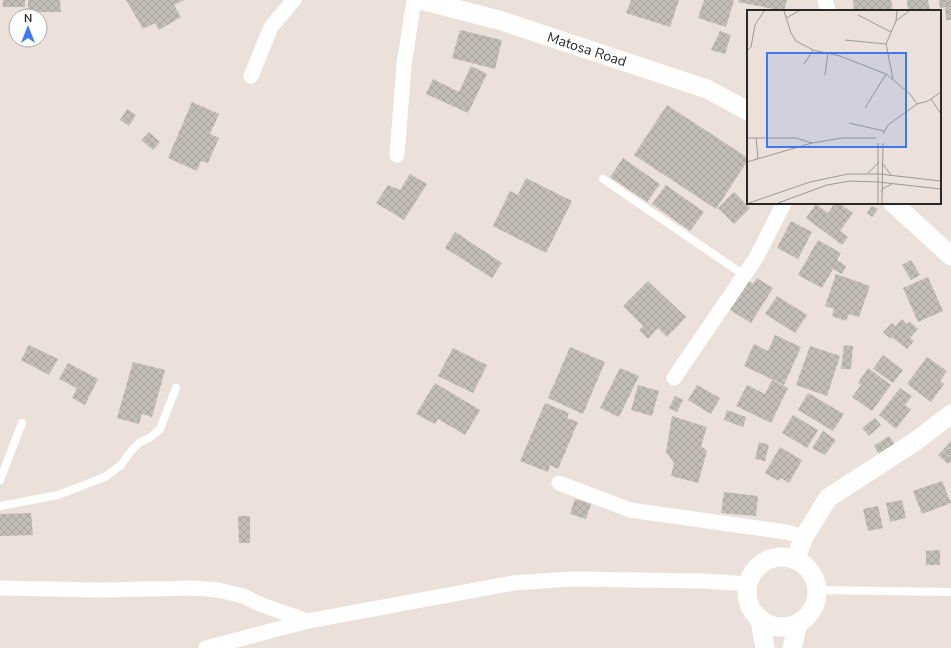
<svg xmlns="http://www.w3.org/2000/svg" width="951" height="648" font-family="'Nunito Sans',sans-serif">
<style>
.building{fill:url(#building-cross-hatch)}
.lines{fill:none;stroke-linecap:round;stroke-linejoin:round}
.service{stroke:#fff;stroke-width:8}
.minor{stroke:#fff;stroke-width:15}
.tertiary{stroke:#fff;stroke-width:19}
.labels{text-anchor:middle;stroke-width:4;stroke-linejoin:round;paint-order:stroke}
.street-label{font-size:14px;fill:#282828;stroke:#fff}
.inset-road{fill:none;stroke:#9d9793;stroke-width:1}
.view{fill:#3d77f5;fill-opacity:0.15;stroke:#3d77f5;stroke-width:2}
.inset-edge{fill:none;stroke:#282828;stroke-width:2}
</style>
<defs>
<pattern id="building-cross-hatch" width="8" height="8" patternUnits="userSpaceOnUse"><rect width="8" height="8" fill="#c2bdb6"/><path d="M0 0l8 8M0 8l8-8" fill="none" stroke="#a7a29c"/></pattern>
</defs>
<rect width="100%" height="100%" fill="#ebe1da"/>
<g class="building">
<rect x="3" y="0" width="22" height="7"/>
<polygon points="28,0 60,0 61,12 28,12"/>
<polygon points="126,0 184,0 174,5 181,17 159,30 155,23 143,29"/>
<polygon points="631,0 679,0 670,27 626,13"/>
<polygon points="704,0 734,0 726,27 698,18"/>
<polygon points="738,0 787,0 784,11 738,2"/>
<polygon points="853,0 891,0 893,11 854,11"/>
<polygon points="907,0 928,0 930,11 908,11"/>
<polygon points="939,0 951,0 951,20 946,20 945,7 940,8"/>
<polygon points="460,30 502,40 495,69 452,58"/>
<polygon points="720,31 731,35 725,54 711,50"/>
<polygon points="471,66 487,74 468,113 426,94 433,79 459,92"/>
<polygon points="192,102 219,114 210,134 219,138 208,163 201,161 197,171 168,158"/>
<polygon points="667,105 748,158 748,160 716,209 634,155"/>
<polygon points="127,109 136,115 129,126 120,120"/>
<polygon points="149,132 160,142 153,150 141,140"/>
<polygon points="623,158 660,184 647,202 610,177"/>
<polygon points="410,174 427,184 404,220 376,203 388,185 400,190"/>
<polygon points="526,178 572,201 546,253 493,226 510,191 518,195"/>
<polygon points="666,185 704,212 690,231 652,204"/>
<polygon points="734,192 750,208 734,224 718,208"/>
<polygon points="835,203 839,203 853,213 840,231 848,237 842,245 806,218 816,204 828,213"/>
<polygon points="872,206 878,209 872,217 867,213"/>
<polygon points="791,221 812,232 798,259 777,248"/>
<polygon points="455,232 502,263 492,278 445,248"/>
<polygon points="818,240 841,253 837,260 846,266 842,274 833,269 822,288 798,275"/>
<polygon points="911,260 920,275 911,280 902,265"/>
<polygon points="836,274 870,286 859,317 849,314 846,321 832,316 834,309 825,306"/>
<polygon points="928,277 943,311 918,322 903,288"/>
<polygon points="757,278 773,288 751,323 730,310 749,281 753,284"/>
<polygon points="648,281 686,317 667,337 658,328 648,339 639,330 643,326 623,306"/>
<polygon points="777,296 807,315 795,333 765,314"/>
<polygon points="902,319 907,324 910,322 918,329 910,338 914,341 907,349 892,337 891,339 883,332 892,323 895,326"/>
<polygon points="775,335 801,347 784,385 744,366 754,344 768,351"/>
<polygon points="29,345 58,359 49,375 21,360"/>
<polygon points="844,345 853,346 851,369 841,369"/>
<polygon points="810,346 840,356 827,396 796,385"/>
<polygon points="570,347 605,362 583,414 548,398"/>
<polygon points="453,348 487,365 473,393 438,376"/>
<polygon points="883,355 903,370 893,383 873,369"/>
<polygon points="927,357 947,371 940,381 944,384 931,402 907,384"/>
<polygon points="133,362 165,370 152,417 142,414 139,424 117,418"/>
<polygon points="68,363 98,379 85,405 72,398 77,388 59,379"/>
<polygon points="620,368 639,376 619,417 600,408"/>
<polygon points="868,368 891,385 872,411 852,397 861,385 858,383"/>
<polygon points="772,380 788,388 771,423 736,406 747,385 765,394"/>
<polygon points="435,383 480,410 465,435 438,419 435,424 416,414"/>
<polygon points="638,385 659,391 652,416 631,410"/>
<polygon points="697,385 720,398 711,414 688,400"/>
<polygon points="900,388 912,396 905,405 911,409 896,429 879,415"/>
<polygon points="808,393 844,414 833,431 798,410"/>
<polygon points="675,396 683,400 677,412 669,408"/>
<polygon points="545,403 569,413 567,418 578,422 558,469 550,465 548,472 520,461"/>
<polygon points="727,410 746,417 743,427 724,420"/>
<polygon points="793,415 818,430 807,448 782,433"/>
<polygon points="672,416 707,427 701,446 707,451 698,483 671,476 674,463 666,452"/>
<polygon points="875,418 881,425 869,436 862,428"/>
<polygon points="823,431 836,440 825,455 812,448"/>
<polygon points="889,436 895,445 880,455 874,446"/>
<polygon points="951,441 951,461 948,464 938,455"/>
<polygon points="759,442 769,445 765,461 755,459"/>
<polygon points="780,447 802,460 789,483 781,478 779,481 765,473"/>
<polygon points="942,481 951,503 922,514 913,491"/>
<polygon points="724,492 758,496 756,516 721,513"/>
<polygon points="575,499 591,504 586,519 570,514"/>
<polygon points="902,500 906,518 890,522 886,503"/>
<polygon points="878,506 883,528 868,531 863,509"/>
<polygon points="31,513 33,535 0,536 0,514"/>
<polygon points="238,516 250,516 250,543 239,543"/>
<polygon points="940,550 940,565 926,565 926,551"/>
</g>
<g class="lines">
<g class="service">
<polyline points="603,179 744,275"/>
<polyline points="0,480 22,423"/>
<polyline points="0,506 58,495 105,477 121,465 132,450 139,443 151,437 160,429 176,388"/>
<polyline points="817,590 951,592"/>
</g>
<g class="minor">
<polyline points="825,0 828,11"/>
<polyline points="251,76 271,27 294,0"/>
<polyline points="397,155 404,65 414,0"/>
<polyline points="674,378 756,258 784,203"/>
<polyline points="559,483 630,510 786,532 804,537"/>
<polyline points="0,588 100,590 195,588 218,590 243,596 262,605 308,621"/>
<polyline points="206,648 308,621 514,583 571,579 704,581 748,584"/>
</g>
<g class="tertiary">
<polyline points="421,0 502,21 707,89 748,111"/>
<polyline points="893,203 951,256"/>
<circle cx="782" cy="592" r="35"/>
<polyline points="795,560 804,537 828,498 916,441 951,414"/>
<polyline points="760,620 765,648"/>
<polyline points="792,648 798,623"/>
</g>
</g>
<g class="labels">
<g class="street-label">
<text transform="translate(587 49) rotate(18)" y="5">Matosa Road</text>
</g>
</g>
<g transform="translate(747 10)">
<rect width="194" height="194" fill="#ebe1da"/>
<path class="inset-road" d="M37,1L44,23L49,31L66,40L93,46L139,64L163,84L170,94M111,5L144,22M39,8L52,1M149,11L162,1M98,30L139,34M0,41L4,37L8,15L17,1M57,54L66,40M78,65L81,42M146,69L139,34L149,11L150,1M184,89L194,104M118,98L139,64M102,113L137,121M136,124L141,115L170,94L181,91L194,82M0,128H49L65,133M9,128L11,149M0,152L65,133L95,128H129M135,153L144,165M121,163L132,152M134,182L137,178L145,174M2,193L63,172L101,164H132L194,171M31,193L80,175L103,171L131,172L194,179M131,193V133M135,193L136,133"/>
<path class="view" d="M20,43H159V137H20Z"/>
<rect width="194" height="194" class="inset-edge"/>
</g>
<g transform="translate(28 28)"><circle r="19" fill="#ffffff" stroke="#a9a9a9"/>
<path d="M0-3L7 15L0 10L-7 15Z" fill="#3d77f5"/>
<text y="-6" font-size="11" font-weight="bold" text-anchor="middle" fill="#282828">N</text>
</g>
</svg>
